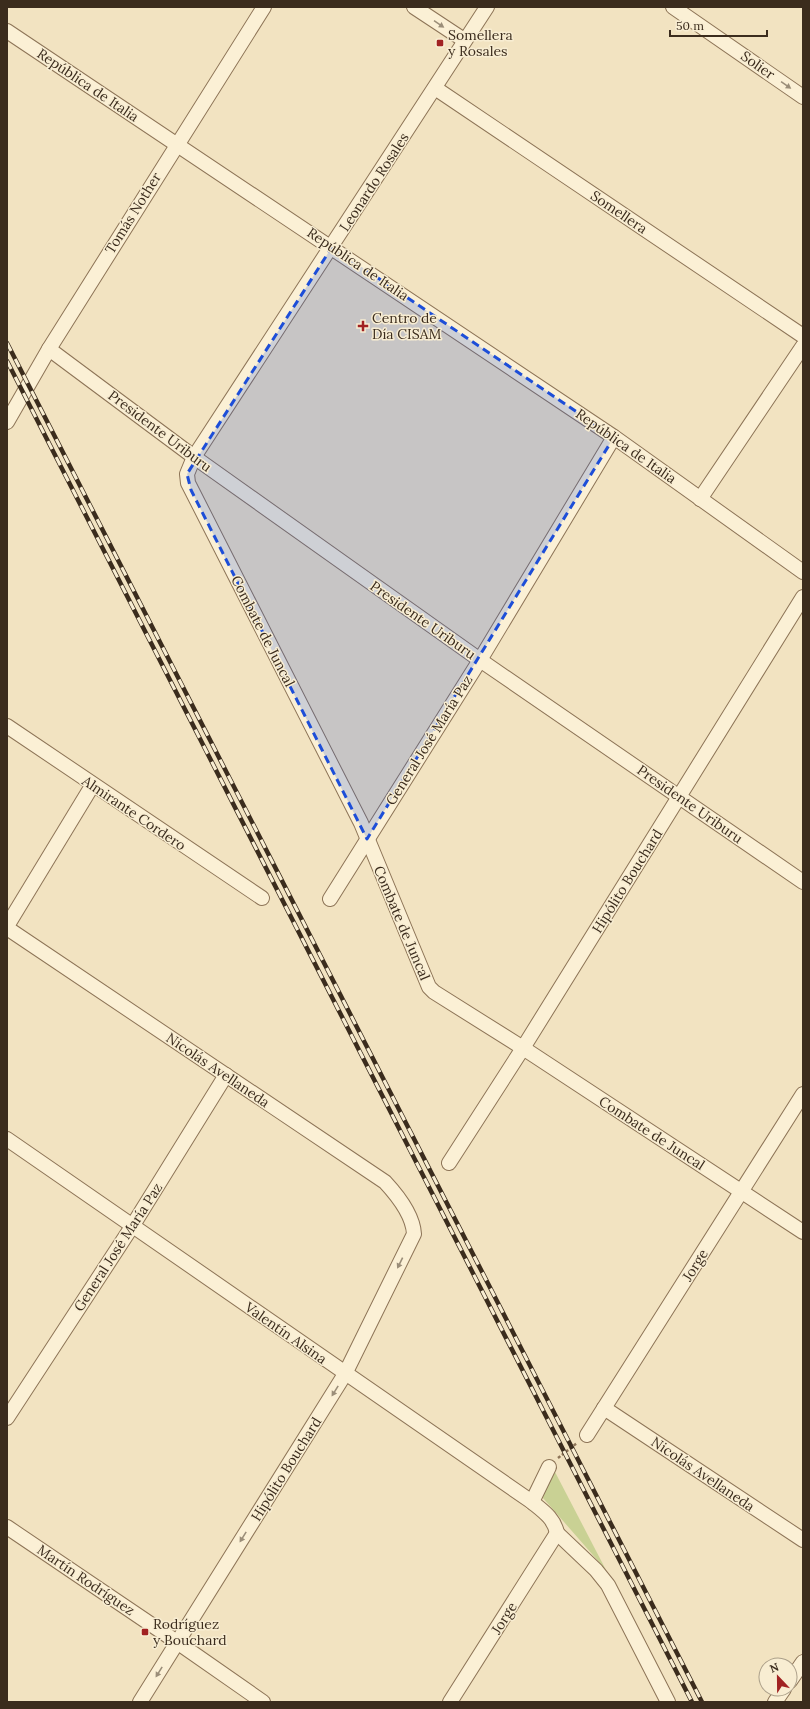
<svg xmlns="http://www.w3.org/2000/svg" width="810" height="1709" font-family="Lora,serif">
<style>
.green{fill:#c9d194}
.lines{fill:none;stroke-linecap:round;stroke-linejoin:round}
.minor-casing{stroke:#8d7457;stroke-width:16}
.path{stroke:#8d7457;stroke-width:2.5;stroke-dasharray:3 2;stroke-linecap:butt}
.minor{stroke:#fbf0d5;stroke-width:14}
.rail-casing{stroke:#3b2c1d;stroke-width:4.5}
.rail{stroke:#f8edd2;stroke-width:3;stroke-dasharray:9;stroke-linecap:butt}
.oneway{fill:#9b8e79}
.marked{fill:#1d4ed8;fill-opacity:0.2;stroke:#1d4ed8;stroke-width:3;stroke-dasharray:8 5;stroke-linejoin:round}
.poi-dot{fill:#a12222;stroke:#f8edd2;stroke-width:1.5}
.labels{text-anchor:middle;stroke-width:3;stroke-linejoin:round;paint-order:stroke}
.poi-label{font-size:14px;fill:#3b2c1d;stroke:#f8edd2;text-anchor:start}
.street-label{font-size:14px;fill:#3b2c1d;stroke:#f8edd2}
</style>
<rect width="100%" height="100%" fill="#f2e3c1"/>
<polygon class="green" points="555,1472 606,1570 543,1498 542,1492"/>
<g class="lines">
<g class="minor-casing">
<g id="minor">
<polyline points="414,7 464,40"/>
<polyline points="487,7 194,457 187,474 188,483 361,823 429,987 434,992 523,1048 803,1232"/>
<polyline points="673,7 803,97"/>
<polyline points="7,31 614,437 803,572"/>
<polyline points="435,88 803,336"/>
<polyline points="49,349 194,457 480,660 803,882"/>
<polyline points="7,422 49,349 264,7"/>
<polyline points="700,499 803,346"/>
<polyline points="7,726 262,898"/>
<polyline points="330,899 480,660 614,437"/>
<polyline points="7,926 92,786"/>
<path d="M7,928L385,1182C398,1196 413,1215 414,1234L345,1374L140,1702"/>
<path d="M7,1139L532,1502C543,1511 554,1518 557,1533"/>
<polyline points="449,1163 523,1048 803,597"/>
<polyline points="604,1408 803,1540"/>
<polyline points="7,1418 133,1225 226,1075"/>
<polyline points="587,1435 803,1094"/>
<polyline points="532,1502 549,1467"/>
<polyline points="7,1527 177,1642 263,1702"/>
<polyline points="557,1533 596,1570 608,1585 668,1702"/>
<polyline points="790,1681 803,1662"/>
<polyline points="450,1702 557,1533"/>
<polyline points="775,1702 784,1689"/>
</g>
</g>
<polyline class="path" points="558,1458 577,1443"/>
<use href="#minor" class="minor"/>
<g class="rail-casing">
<g id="rail">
<polyline points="7,343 702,1702"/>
<polyline points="7,361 692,1702"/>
</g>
</g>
<use href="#rail" class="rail"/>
</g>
<defs><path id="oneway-solid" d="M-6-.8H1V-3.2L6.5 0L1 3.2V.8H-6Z"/></defs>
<g class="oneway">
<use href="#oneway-solid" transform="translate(439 24) rotate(34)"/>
<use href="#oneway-solid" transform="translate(786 85) rotate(35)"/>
<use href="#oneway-solid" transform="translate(400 1263) rotate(116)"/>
<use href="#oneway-solid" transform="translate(335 1391) rotate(122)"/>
<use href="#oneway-solid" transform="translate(243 1537) rotate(122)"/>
<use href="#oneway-solid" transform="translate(159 1672) rotate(122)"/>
</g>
<path class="marked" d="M332,247L614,437L367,839L191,490L187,474Z"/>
<g class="poi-dot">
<rect x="436" y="39" width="8" height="8" rx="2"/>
<path d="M361 320h4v4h4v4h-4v4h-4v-4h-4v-4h4z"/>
<rect x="141" y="1628" width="8" height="8" rx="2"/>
</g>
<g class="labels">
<g class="poi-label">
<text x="448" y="40">Somellera<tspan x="448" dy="16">y Rosales</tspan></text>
<text x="372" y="323">Centro de<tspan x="372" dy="16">Día CISAM</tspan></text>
<text x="153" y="1629">Rodríguez<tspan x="153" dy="16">y Bouchard</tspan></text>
</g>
<g class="street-label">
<text transform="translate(758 65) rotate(35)" y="5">Solier</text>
<text transform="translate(88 85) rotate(34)" y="5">República de Italia</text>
<text transform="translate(374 182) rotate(-57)" y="5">Leonardo Rosales</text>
<text transform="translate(619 212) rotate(34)" y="5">Somellera</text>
<text transform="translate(133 213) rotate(-58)" y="5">Tomás Nother</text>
<text transform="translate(358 264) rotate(34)" y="5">República de Italia</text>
<text transform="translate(160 431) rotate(37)" y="5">Presidente Uriburu</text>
<text transform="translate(626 446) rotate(35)" y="5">República de Italia</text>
<text transform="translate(423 620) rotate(35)" y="5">Presidente Uriburu</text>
<text transform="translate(263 631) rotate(63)" y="5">Combate de Juncal</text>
<text transform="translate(429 740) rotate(-58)" y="5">General José María Paz</text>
<text transform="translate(690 804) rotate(35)" y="5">Presidente Uriburu</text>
<text transform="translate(134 813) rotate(34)" y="5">Almirante Cordero</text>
<text transform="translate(627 881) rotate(-58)" y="5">Hipólito Bouchard</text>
<text transform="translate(402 923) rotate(67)" y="5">Combate de Juncal</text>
<text transform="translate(218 1070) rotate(34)" y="5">Nicolás Avellaneda</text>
<text transform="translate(652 1133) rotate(33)" y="5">Combate de Juncal</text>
<text transform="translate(118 1247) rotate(-57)" y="5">General José María Paz</text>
<text transform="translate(695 1265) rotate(-58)" y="5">Jorge</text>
<text transform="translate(286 1333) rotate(35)" y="5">Valentín Alsina</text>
<text transform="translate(286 1469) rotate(-58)" y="5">Hipólito Bouchard</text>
<text transform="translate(703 1474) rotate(34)" y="5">Nicolás Avellaneda</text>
<text transform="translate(86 1580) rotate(34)" y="5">Martín Rodríguez</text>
<text transform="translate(504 1618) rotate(-58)" y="5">Jorge</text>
</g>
</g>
<rect width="810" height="1709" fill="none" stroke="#3b2c1d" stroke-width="16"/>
<g transform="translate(778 1677) rotate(338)"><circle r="19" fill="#f8edd2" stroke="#aca08a"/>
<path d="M0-3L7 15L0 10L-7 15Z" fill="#a12222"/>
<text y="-6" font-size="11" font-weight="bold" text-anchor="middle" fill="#3b2c1d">N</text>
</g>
<path d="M670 30v6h97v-6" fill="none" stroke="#3b2c1d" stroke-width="2"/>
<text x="676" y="30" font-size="12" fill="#3b2c1d" stroke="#f8edd2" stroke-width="3" paint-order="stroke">50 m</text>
</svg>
